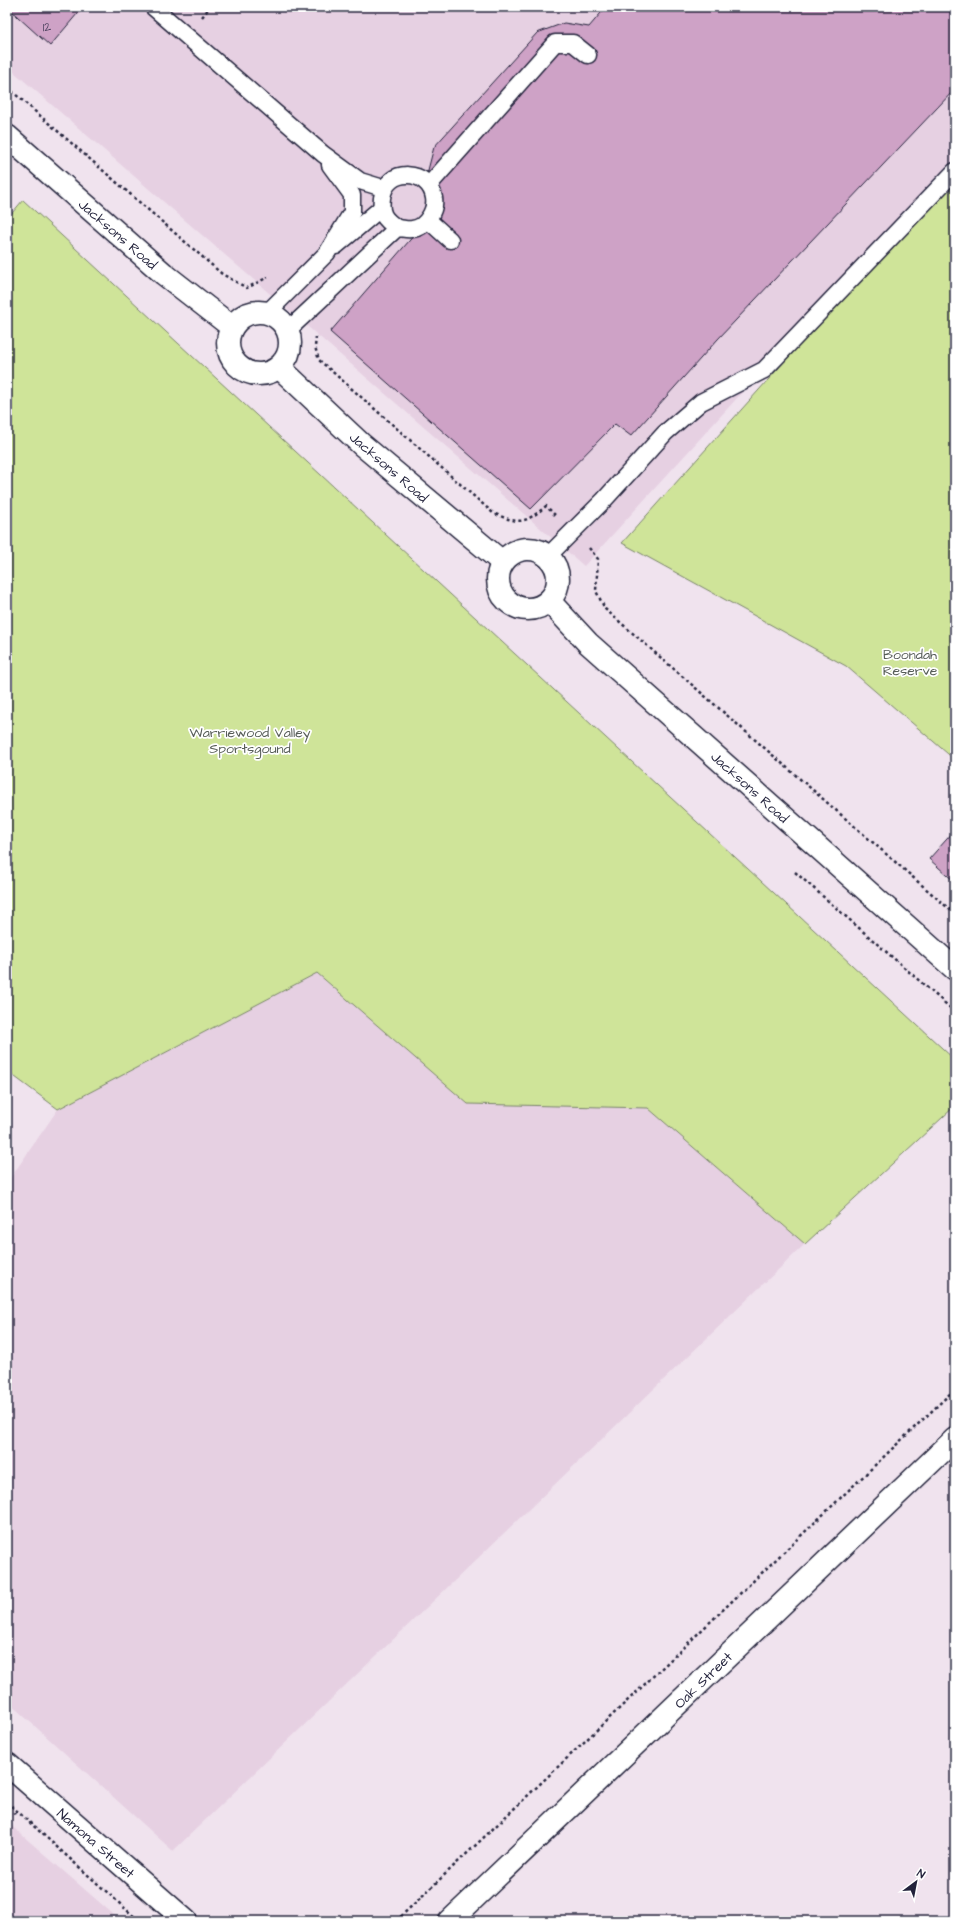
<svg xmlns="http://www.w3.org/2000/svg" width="962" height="1928" font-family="'Architects Daughter',sans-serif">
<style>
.built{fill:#e6d0e2}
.green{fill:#cfe499;stroke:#78836a}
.building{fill:#cea2c6;stroke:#22223b}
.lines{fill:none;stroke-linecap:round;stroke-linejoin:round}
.lane-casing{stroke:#22223b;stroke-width:19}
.street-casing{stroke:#22223b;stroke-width:25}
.secondary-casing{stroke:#22223b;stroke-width:25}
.path{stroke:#22223b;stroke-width:2.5;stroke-dasharray:3 3;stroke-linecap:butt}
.lane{stroke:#fff;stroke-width:16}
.street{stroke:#fff;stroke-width:22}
.secondary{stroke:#fff;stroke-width:22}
.labels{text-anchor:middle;stroke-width:3.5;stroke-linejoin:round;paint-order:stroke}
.number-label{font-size:12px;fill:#4d425e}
.street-label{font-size:14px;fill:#22223b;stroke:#fff}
.park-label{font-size:14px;fill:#565c57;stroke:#fff}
</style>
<rect width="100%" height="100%" fill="#f0e3ee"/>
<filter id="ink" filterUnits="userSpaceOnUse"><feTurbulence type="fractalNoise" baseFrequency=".025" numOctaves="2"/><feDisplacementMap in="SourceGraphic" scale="8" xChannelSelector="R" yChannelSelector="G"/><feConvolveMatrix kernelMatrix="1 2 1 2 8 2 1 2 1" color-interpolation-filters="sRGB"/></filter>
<g filter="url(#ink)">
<g class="built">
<polygon points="7,7 955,7 955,159 584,566 7,66"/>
<polygon points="317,973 468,1104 648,1108 805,1244 173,1851 7,1701 7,1183 58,1109"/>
<polygon points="7,1822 121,1921 7,1921"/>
</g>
<g class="green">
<polygon points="955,171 955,760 846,666 622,543"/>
<polygon points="23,200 955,1060 955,1106 805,1244 648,1108 468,1104 317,973 58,1109 7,1071 7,219"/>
</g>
<g class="building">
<polygon points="7,7 83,7 50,46"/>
<polygon points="606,7 955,7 955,89 718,339 631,436 615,424 531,509 330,332 436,210 427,174 434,147 537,33 564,23 589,27"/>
<polygon points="955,830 955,882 929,859"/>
</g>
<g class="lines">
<g class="lane-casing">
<g id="lane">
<polyline points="153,7 323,154 360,181 383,188"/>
<polyline points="429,185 555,43 573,43 588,55"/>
<polyline points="428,220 450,240"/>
<polyline points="336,246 380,209"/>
<polyline points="267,313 327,253 352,212 352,195 330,165"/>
<path d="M287,331L397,228C402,228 407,230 412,229C426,228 436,210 434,198C430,169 386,166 382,198C380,214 384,219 397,228"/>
<polyline points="548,556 604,500 665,433 701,402 764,370 955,171"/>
</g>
</g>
<g class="street-casing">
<g id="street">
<polyline points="7,1764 186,1921"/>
<polyline points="450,1921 955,1439"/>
</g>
</g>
<g class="secondary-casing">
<g id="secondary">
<polyline points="7,136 164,274 232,327"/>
<circle cx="259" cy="343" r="31"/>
<polyline points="279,367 361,444 502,562"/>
<circle cx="528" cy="579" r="30"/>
<polyline points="549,601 588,643 955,969"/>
</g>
</g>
<g class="path">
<polyline points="202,17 210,7"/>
<polyline points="7,87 222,274 247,288 268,277"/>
<path d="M316,337L315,347L319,360L493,513C519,524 523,525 546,506L555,515"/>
<polyline points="589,548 598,559 596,591 605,609 955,914"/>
<polyline points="795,872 955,1012"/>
<polyline points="7,1802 139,1921"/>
<polyline points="7,1816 18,1812"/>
<polyline points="396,1921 955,1389"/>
</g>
<use href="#lane" class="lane"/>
<use href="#street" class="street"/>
<use href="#secondary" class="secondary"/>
</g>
</g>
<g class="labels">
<g class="number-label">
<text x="47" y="31">12</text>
</g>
<g class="street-label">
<text transform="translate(118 234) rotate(41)" y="5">Jacksons Road</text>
<text transform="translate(389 467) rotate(41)" y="5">Jacksons Road</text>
<text transform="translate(750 787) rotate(42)" y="5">Jacksons Road</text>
<text transform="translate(703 1680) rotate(-44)" y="5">Oak Street</text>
<text transform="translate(96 1843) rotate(41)" y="5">Namona Street</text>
</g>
<g class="park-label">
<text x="910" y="659">Boondah<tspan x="910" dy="16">Reserve</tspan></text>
<text x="250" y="737">Warriewood Valley<tspan x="250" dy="16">Sportsgound</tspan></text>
</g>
</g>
<rect width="962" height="1928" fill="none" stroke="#fff" stroke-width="24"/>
<rect x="12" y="12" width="938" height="1904" fill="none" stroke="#22223b" stroke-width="1.5" filter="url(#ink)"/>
<g transform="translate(916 1882) rotate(32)" stroke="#ffffff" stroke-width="3" paint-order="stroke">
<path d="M0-3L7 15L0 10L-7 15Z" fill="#22223b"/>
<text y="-6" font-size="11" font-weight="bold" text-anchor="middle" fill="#22223b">N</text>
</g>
</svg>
